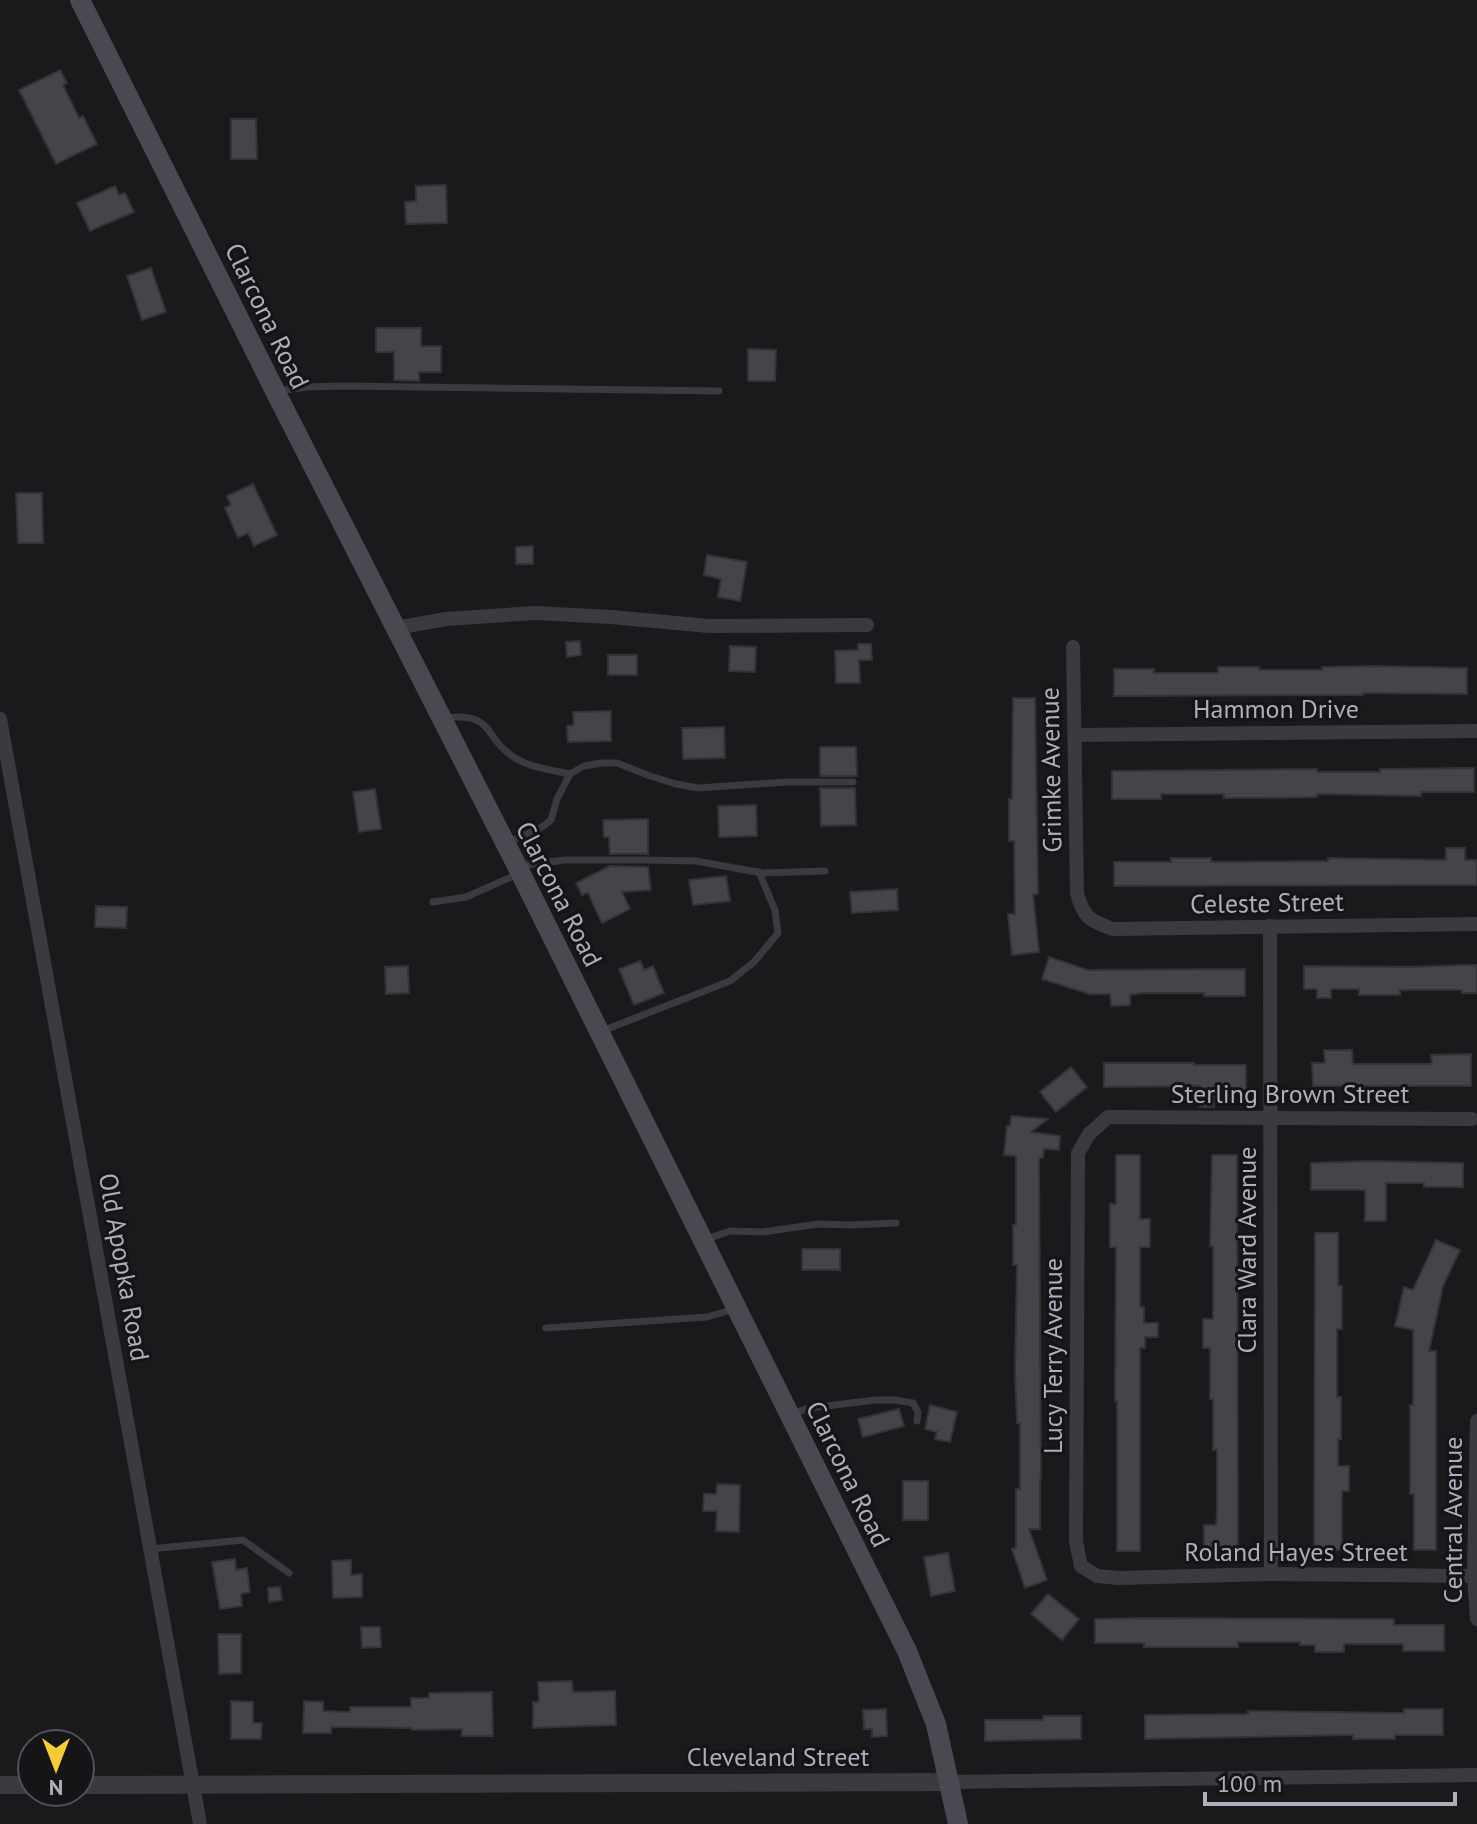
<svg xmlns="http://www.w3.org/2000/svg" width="1477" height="1824" font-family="'PT Sans',sans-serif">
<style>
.building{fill:#444449;stroke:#343338;stroke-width:2}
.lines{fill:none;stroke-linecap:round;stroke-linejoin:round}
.service{stroke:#3a3b41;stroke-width:7}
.minor{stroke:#3a3b41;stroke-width:14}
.tertiary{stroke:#3a3b41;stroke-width:18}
.secondary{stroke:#484951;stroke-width:20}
.labels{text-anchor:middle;stroke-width:6;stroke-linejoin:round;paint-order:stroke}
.street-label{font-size:26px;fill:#acafbc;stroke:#151417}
</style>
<rect width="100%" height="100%" fill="#1a191c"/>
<g class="building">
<polygon points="60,70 67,83 63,85 79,118 83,116 97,144 56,164 19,90"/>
<polygon points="231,119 256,119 257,159 231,159"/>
<polygon points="446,185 447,223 406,224 405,202 416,201 416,186"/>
<polygon points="115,186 119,195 125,193 134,212 90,231 77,203"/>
<polygon points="151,268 166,312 142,320 127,276"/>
<polygon points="376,328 421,328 421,346 441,346 441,372 419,372 419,381 394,380 394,352 376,352"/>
<polygon points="748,349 776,350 775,381 748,381"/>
<polygon points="253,484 277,535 254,546 248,533 238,538 225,508 231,505 227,496"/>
<polygon points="16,493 42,493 43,543 18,543"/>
<polygon points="533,546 533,564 516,564 516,547"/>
<polygon points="707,555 747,562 740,601 718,597 721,579 704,575"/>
<polygon points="580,641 581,655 567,657 566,642"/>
<polygon points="858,644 871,644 872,660 859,660 860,683 836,683 835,651 858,650"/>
<polygon points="730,646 756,647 755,672 729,671"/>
<rect x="608" y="655" width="29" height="20"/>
<polygon points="1373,666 1467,668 1467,694 1363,693 1363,695 1114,696 1114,669 1154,669 1154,673 1218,673 1218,667 1259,667 1259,670 1322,670 1322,667"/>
<polygon points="1013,698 1035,698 1038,894 1033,894 1039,952 1012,955 1008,914 1015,914 1014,841 1009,841 1009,799 1012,799"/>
<polygon points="611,711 611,741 568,742 567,726 574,725 573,712"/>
<polygon points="724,727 725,758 683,759 682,728"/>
<polygon points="820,747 856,747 857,776 820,776"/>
<polygon points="1474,768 1474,792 1421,792 1421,796 1317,794 1317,797 1264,798 1224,798 1224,794 1161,794 1161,799 1112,799 1112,771 1317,769 1317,772 1380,772 1380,769"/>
<polygon points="820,788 855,788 856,825 821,826"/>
<polygon points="375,789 381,829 359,832 353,792"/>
<polygon points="756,805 757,836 719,837 718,806"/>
<polygon points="648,819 648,854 610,854 609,837 604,837 603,820"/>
<polygon points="1446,848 1465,848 1465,860 1477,860 1477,885 1114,886 1114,862 1171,862 1171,858 1211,858 1211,862 1328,861 1328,858 1446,860"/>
<polygon points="610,866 648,867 651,890 622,892 630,909 602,923 588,893 582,895 576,883"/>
<polygon points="726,876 730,901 693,905 689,880"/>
<polygon points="897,889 898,910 852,913 850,892"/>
<polygon points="96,906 127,907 126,928 95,927"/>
<polygon points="1049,957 1088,970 1245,969 1245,996 1204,996 1204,993 1142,993 1130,995 1130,1005 1111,1006 1110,994 1090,994 1042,979"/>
<polygon points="640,961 644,970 653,966 664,993 634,1005 619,969"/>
<polygon points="1462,965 1477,965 1477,993 1462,993 1462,990 1400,990 1400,995 1359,995 1359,989 1331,989 1331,998 1317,998 1317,989 1304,989 1304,966 1411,967"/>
<polygon points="408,966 409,993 386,994 385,967"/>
<polygon points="1324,1050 1352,1050 1353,1064 1432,1064 1431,1055 1471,1054 1471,1086 1313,1086 1312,1063 1325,1063"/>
<polygon points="1104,1063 1194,1063 1194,1065 1246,1065 1246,1091 1214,1091 1214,1107 1200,1107 1200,1086 1104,1087"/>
<polygon points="1071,1067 1087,1087 1056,1112 1040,1092"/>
<polygon points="1011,1116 1048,1119 1031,1132 1060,1136 1059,1150 1044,1149 1043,1158 1039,1158 1041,1479 1040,1479 1040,1529 1029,1529 1047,1580 1025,1588 1012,1549 1016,1548 1016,1489 1020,1489 1020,1423 1017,1423 1015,1372 1017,1265 1013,1265 1013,1225 1016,1225 1016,1156 1004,1155 1007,1126 1010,1126"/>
<polygon points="1116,1155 1140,1155 1140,1219 1150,1219 1150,1247 1140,1247 1140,1307 1144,1307 1144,1323 1158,1323 1158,1337 1145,1337 1145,1348 1140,1348 1140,1551 1117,1551 1117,1401 1115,1401 1116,1247 1110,1247 1110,1204 1116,1204"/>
<polygon points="1212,1155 1237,1155 1238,1555 1204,1555 1204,1525 1216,1525 1217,1512 1217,1450 1213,1450 1213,1399 1210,1399 1210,1348 1203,1348 1203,1319 1213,1319 1213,1246 1210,1246"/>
<polygon points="1367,1161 1463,1163 1463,1187 1424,1187 1424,1183 1386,1183 1386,1221 1365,1221 1365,1190 1311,1190 1311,1163"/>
<polygon points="1315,1233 1338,1233 1338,1286 1342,1286 1342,1329 1337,1329 1337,1397 1341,1397 1341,1439 1338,1439 1338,1466 1349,1466 1349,1491 1342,1491 1342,1550 1314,1550"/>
<polygon points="1436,1240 1460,1250 1443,1286 1429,1351 1436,1351 1436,1550 1414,1550 1414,1494 1410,1494 1410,1405 1413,1405 1413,1330 1395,1326 1404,1287 1413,1290"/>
<rect x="802" y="1249" width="38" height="21"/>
<polygon points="930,1405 957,1412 950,1442 935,1439 937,1432 925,1429"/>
<polygon points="899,1409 904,1426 863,1437 858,1419"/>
<rect x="903" y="1481" width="25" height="39"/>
<polygon points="717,1484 740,1485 739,1532 716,1531 717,1511 703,1511 704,1494 716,1494"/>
<polygon points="948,1553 955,1591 931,1596 924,1557"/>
<polygon points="235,1559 236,1570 247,1568 250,1592 241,1594 242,1606 220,1609 212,1562"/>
<polygon points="351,1560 351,1575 362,1574 362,1597 333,1598 332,1561"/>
<polygon points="280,1587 282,1600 269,1602 268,1588"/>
<polygon points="1048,1594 1079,1619 1062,1640 1031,1614"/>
<polygon points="1144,1618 1394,1619 1394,1625 1444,1625 1444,1651 1403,1651 1403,1644 1344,1644 1344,1652 1315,1652 1315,1645 1300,1645 1300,1642 1238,1642 1238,1647 1144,1647 1144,1643 1095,1643 1095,1619"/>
<polygon points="361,1627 380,1627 381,1647 362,1648"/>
<polygon points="218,1634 241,1634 241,1673 219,1674"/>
<polygon points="572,1681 573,1692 615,1691 616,1725 533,1728 533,1702 539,1702 538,1682"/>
<polygon points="492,1692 493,1736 462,1736 462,1729 412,1730 412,1728 331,1727 331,1733 303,1733 304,1701 323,1702 323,1711 350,1712 350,1707 411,1707 411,1698 429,1698 429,1693"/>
<polygon points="231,1701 253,1702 253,1723 262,1723 261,1739 231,1739"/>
<polygon points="886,1709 887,1736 872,1737 872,1729 864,1729 863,1710"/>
<polygon points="1404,1709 1443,1709 1443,1735 1395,1735 1395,1739 1353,1739 1353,1735 1145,1739 1145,1715 1248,1714 1248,1711 1404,1713"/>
<polygon points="1043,1716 1081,1716 1081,1739 985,1741 985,1720 1043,1720"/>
</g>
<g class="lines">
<g class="service">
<polyline points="277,391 307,387 343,386 719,391"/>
<path d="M444,718C496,712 481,736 515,758C531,768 552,770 570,774"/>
<polyline points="507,843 542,827 551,820 557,799 570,774 584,766 601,763 617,763 650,776 676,784 698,788 786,782 853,782"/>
<polyline points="519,866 565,860 647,860 696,861 762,873 825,871"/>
<polyline points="433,902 466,897 518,874"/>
<polyline points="602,1031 730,981 754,962 778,933 775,910 759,872"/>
<polyline points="704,1240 730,1231 763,1232 818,1224 850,1225 896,1223"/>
<polyline points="546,1328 707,1317 735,1309"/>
<polyline points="792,1413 811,1408 875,1400 895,1400 913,1403 918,1412 917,1421"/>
<polyline points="150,1549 243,1540 289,1573"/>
</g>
<g class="minor">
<polyline points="396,628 446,619 535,613 611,617 709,626 867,625"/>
<path d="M1073,647L1077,893C1083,917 1090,921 1113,929L1477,924"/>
<polyline points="0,719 200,1824"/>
<polyline points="1075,735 1477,731"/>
<polyline points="1270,926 1271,1574"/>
<polyline points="1472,1119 1108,1117 1089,1134 1078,1153 1076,1541 1081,1566 1097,1576 1118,1578 1271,1574 1474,1576"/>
<polyline points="1477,1421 1474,1576 1477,1619"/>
<polyline points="950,1782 1477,1775"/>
</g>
<g class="tertiary">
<polyline points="0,1785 32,1785"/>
<polyline points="80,1785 950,1782"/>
</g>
<polyline class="secondary" points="80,0 275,391 517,866 907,1651 936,1724 958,1824"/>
</g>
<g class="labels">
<g class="street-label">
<text transform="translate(267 316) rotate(64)" y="9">Clarcona Road</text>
<text x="1276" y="718">Hammon Drive</text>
<text transform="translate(1051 770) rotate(-91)" y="9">Grimke Avenue</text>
<text transform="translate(559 894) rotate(63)" y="9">Clarcona Road</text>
<text transform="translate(1267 903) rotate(-1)" y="9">Celeste Street</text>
<text x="1290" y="1103">Sterling Brown Street</text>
<text transform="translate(1247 1250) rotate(-90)" y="9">Clara Ward Avenue</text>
<text transform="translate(124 1267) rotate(80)" y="9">Old Apopka Road</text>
<text transform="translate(1053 1356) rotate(-90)" y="9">Lucy Terry Avenue</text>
<text transform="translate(848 1474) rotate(64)" y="9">Clarcona Road</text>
<text transform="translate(1453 1520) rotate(-90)" y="9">Central Avenue</text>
<text x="1296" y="1561">Roland Hayes Street</text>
<text x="778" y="1766">Cleveland Street</text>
</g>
</g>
<g transform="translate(56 1768) rotate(180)"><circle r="38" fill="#151417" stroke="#515259" stroke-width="2"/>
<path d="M0-6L14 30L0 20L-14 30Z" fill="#f7cb36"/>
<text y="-12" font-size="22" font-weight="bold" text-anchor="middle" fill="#acafbc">N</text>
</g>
<path d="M1205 1792v12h250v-12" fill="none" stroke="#acafbc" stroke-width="4"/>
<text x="1217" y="1792" font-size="24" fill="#acafbc" stroke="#151417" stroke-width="6" paint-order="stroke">100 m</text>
</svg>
